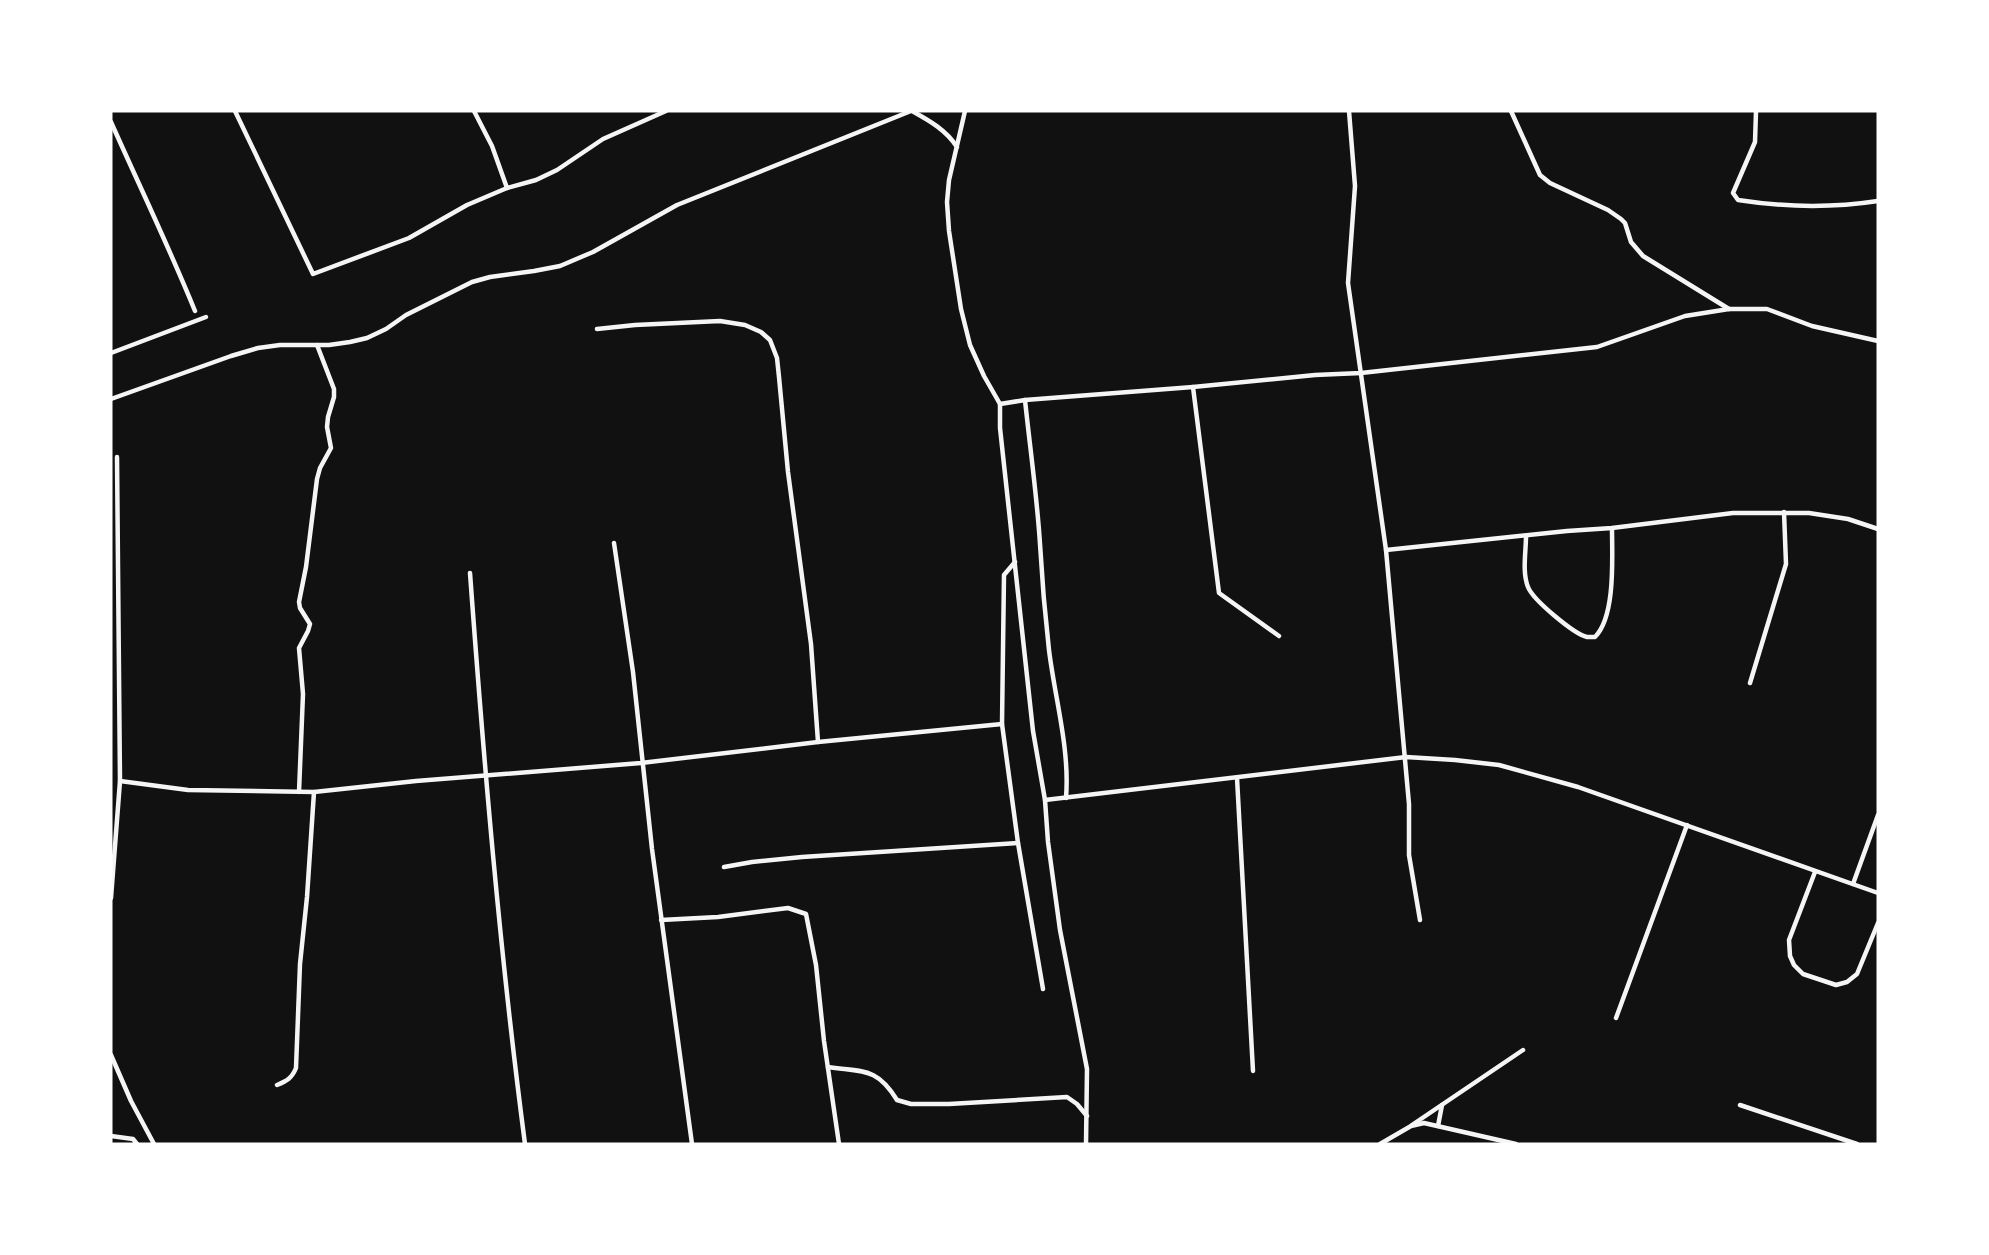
<svg xmlns="http://www.w3.org/2000/svg" width="1989" height="1255" font-family="Overpass,sans-serif">
<style>
.lines{fill:none;stroke-linecap:round;stroke-linejoin:round}
.minor{stroke:#f5f5f5;stroke-width:4.5}
</style>
<rect width="100%" height="100%" fill="#111"/>
<g class="lines">
<g class="minor">
<polyline points="235,111 313,274 409,238 467,205 507,188 536,180 557,170 603,139 666,111"/>
<polyline points="474,111 492,146 507,188"/>
<path d="M912,111C930,121 946,130 957,147"/>
<polyline points="965,111 949,180 947,202 949,231 961,309 970,345 984,376 1000,404"/>
<polyline points="1349,111 1355,186 1348,283 1386,550 1409,804 1409,855 1420,920"/>
<polyline points="1511,111 1540,175 1550,183 1608,210 1621,219 1625,223 1631,242 1643,256 1729,309"/>
<path d="M1756,111L1755,142L1733,193L1738,200C1783,207 1832,208 1878,201"/>
<path d="M111,122C139,185 169,247 195,311"/>
<polyline points="597,329 635,325 720,321 745,325 761,332 770,340 777,358 779,377 788,472 811,644 818,742"/>
<polyline points="111,353 206,317"/>
<polyline points="1193,387 1219,593 1279,636"/>
<polyline points="111,399 231,356 258,348 280,345 329,345 350,342 367,338 386,329 406,315 472,282 490,277 534,271 560,266 593,252 677,205 911,111"/>
<path d="M1025,400C1030,448 1037,496 1040,544C1042,580 1045,615 1049,650C1055,699 1070,749 1066,798"/>
<path d="M1526,536C1526,552 1522,572 1528,587C1533,600 1574,634 1587,637C1590,637 1593,637 1595,637C1616,616 1612,556 1612,528"/>
<polyline points="614,543 633,672 652,849 692,1144"/>
<polyline points="1386,550 1567,531 1612,528 1733,513 1809,513 1848,519 1878,529"/>
<polyline points="1015,562 1004,575 1002,724 1018,843 1043,989"/>
<path d="M470,573C484,764 500,954 525,1144"/>
<polyline points="1750,683 1786,564 1784,512"/>
<polyline points="1237,778 1253,1071"/>
<polyline points="120,781 188,790 314,792 416,781 641,763 818,742 1002,724"/>
<polyline points="299,792 303,694 299,648 308,631 310,624 300,608 299,602 306,567 317,479 320,468 331,448 327,427 328,417 334,397 334,389 317,345"/>
<polyline points="1045,800 1406,757 1455,760 1499,765 1578,787 1878,893"/>
<polyline points="724,867 752,862 802,857 1018,843"/>
<polyline points="1815,872 1789,940 1790,956 1794,965 1803,974 1836,985 1847,982 1857,974 1878,923"/>
<polyline points="1853,884 1878,815"/>
<polyline points="111,898 120,781 117,457"/>
<polyline points="661,920 718,917 788,908 806,914 816,965 824,1041 839,1144"/>
<polyline points="1616,1018 1687,825"/>
<polyline points="111,1055 131,1101 154,1144"/>
<path d="M828,1067C863,1072 877,1067 897,1100L911,1104H949L1067,1097L1077,1104L1087,1116"/>
<path d="M277,1085C287,1081 292,1078 296,1068L300,964L307,897L314,792"/>
<polyline points="1740,1105 1857,1144"/>
<polyline points="1412,1125 1523,1050"/>
<polyline points="1438,1126 1442,1105"/>
<polyline points="111,1136 133,1139 137,1144"/>
<polyline points="1086,1144 1087,1069 1060,930 1048,842 1045,800 1033,731 1000,428 1000,404 1025,400 1193,387 1315,375 1361,373 1597,347 1685,316 1729,309 1767,309 1812,326 1878,341"/>
<polyline points="1380,1144 1411,1126 1424,1123 1516,1144"/>
</g>
</g>
<rect width="1989" height="1255" fill="none" stroke="#ffffff" stroke-width="225"/>
</svg>
